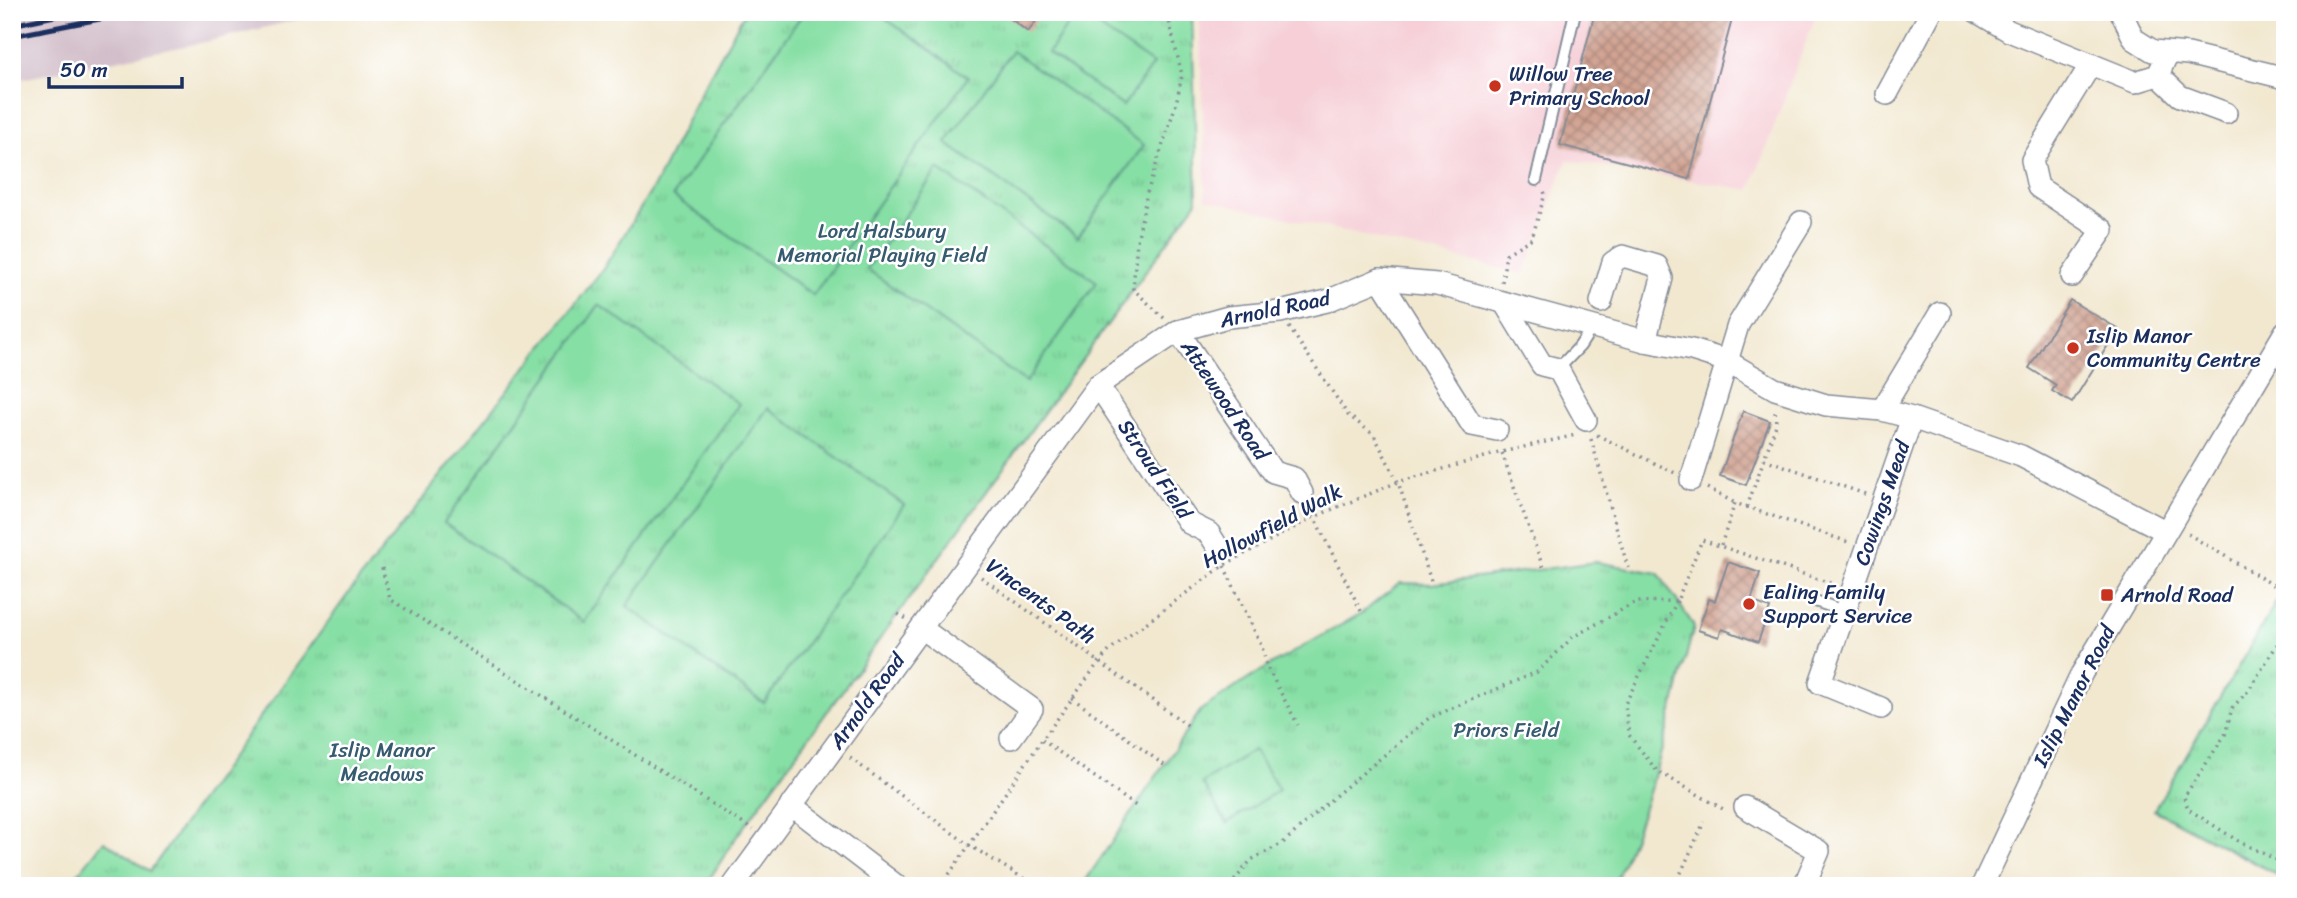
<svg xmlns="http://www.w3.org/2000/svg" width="2297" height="898" font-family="Sriracha,sans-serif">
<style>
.built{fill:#f6cfd7}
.railway{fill:#d1bdc9}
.park{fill:url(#park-tufts);stroke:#508781;stroke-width:2}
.pitch{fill:#86dfa4;stroke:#508781;stroke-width:2}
.building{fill:url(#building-cross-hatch)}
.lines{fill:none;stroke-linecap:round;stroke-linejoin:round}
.lane-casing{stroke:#868c97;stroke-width:14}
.street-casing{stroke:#868c97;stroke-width:24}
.path{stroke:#868c97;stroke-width:3.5;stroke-dasharray:2 5;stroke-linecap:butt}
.lane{stroke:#fff;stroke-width:10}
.street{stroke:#fff;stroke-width:21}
.rail{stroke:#1b2f5e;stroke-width:5}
.poi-dot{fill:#c8321e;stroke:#fff;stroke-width:2.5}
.labels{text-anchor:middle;stroke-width:5;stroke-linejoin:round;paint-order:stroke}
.poi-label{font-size:21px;fill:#1b2f5e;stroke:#fff;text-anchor:start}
.park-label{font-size:21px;fill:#365b70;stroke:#fff}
.street-label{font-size:21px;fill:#1b2f5e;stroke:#fff}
</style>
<defs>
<pattern id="park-tufts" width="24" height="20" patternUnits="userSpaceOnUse" patternTransform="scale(1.75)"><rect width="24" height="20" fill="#86dfa4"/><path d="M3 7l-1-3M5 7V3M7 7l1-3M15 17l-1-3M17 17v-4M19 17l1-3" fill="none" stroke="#73c090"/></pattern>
<pattern id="building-cross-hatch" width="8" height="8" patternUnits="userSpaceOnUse" patternTransform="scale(1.75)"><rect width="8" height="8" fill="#d1a392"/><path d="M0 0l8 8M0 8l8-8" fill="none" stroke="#a9857a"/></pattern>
</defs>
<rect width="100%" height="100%" fill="#fff"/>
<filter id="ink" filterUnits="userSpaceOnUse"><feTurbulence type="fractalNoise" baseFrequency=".0143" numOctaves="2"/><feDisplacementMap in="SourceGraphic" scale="14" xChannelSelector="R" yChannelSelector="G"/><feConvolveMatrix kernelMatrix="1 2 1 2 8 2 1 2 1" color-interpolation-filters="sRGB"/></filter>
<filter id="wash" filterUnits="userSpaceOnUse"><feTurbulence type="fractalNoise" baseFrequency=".00686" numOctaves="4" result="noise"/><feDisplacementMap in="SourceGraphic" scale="28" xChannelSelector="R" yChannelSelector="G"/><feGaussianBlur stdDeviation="1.57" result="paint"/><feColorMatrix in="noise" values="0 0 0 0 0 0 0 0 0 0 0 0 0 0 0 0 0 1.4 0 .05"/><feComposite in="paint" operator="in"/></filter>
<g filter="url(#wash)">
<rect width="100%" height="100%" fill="#f2e8d0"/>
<polygon class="built" points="1199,12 1817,12 1750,190 1567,160 1524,274 1206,199"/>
<polygon class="railway" points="12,12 329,12 205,42 12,81"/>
<g class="park">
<polygon points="745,12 1192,12 1197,201 735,839 705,886 68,886 104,841 150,871 348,594 603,269 656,183 700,93"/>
<path d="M1596,562L1658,573L1694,626C1671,714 1652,803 1613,886H1082L1201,710L1267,667L1362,613L1400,583L1432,584Z"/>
<polygon points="2285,587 2285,879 2154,810"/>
</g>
<g class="pitch">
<polygon points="804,12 876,12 968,77 813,295 673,196"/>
<polygon points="1077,12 1153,64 1123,106 1048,53"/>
<polygon points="1012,51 1144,145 1078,237 946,143"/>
<polygon points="938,169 1097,282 1026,382 867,269"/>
<polygon points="599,305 739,404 584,622 444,523"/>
<polygon points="768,408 904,505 764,703 627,606"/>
<polygon points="1254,750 1279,790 1227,823 1202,783"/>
</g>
<g id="blocks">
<g class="building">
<polygon points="1002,12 1043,12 1028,32"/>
<polygon points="1595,12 1734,12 1689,179 1560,145"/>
<polygon points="2070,300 2118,329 2072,403 2052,391 2056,385 2029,368"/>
<polygon points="1743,411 1770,421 1746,485 1720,476"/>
<polygon points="1728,562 1760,573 1751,601 1770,608 1758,642 1722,629 1719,637 1698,630 1709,599 1715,601"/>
</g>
</g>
</g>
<g filter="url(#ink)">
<use href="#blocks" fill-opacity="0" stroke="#868c97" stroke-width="2"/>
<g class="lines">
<g class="lane-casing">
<g id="lane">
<polyline points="1536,180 1575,12"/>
<polyline points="1558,369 1580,346 1592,327"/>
<polyline points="1815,601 1844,611"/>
</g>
</g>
<g class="street-casing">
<g id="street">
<polyline points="1977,12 2009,31 2135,82 2158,75 2168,53"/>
<polyline points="2121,12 2134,39 2153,51 2188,54 2285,78"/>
<polyline points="2158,75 2180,96 2226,113"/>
<polyline points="1887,94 1931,12"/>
<polyline points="2072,276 2103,230 2038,187 2032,160 2091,64"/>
<polyline points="1380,279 1472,425 1497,430"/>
<polyline points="1601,302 1613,262 1623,256 1657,266 1662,278 1645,341"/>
<polyline points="1505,304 1542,365 1558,369 1586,420"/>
<polyline points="1178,331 1273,472 1294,478 1302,493"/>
<polyline points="1098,385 1189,523 1209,533 1217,546"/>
<polyline points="1882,410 1940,313"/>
<polyline points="1691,480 1738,325 1801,222"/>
<polyline points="921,628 1032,709 1011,738"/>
<polyline points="1881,708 1820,683 1912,418"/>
<polyline points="791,805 897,886"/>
<polyline points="1745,807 1819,851 1804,886"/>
<polyline points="733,886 1098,385 1178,331 1228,317 1280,312 1327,301 1380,279 1437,284 1645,341 1692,350 1727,361 1775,389 1826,405 1882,410 1912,418 2021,456 2165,531"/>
<polyline points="1982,886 2082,673 2285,332"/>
</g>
</g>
<g class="path">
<polyline points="1502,282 1506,254 1532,238 1545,194 1544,191"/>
<polyline points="1164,318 1133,289 1137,241 1147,193 1176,104 1182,75 1167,12"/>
<polyline points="1289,327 1348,415 1374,435 1398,482 1432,584"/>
<polyline points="1597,435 1675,473"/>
<polyline points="1591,439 1628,568"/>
<polyline points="1502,453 1544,570"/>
<polyline points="1764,459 1868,495"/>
<polyline points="1707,488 1735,503"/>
<polyline points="1747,507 1776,425 1775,409"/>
<polyline points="1310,509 1362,613"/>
<polyline points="2188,534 2285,592"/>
<polyline points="1721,545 1735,503 1851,543"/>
<polyline points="1224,566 1262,647 1267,667 1298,725"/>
<polyline points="382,568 390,599 753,830"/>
<polyline points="981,577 1190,727"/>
<polyline points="1677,601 1625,704 1629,735 1657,771 1725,810"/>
<polyline points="898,614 907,619"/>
<polyline points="2285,632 2248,691 2232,708 2225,735 2184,797 2188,809 2238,841 2285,864"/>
<polyline points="1072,698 1164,765"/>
<polyline points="1042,740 1136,806"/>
<polyline points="850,758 969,845 1036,886"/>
<polyline points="944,880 953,886"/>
<polyline points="941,886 1042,740 1099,662 1111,649 1224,565 1314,517 1398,482 1502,452 1576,435"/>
<polyline points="1230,886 1251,860 1283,843 1335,796 1429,718 1537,672 1573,637 1636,602 1677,601 1702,540 1836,585"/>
<polyline points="1675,886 1704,822"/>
</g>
<use href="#lane" class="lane"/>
<use href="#street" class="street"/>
<g class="rail">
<polyline points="12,25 74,12"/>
<polyline points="12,36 136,12"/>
</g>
</g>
</g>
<g class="poi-dot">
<circle cx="1495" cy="86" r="7"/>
<circle cx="2073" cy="348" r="7"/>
<rect x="2100" y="588" width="14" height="14" rx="3.5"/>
<circle cx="1749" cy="604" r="7"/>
</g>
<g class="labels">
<g class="poi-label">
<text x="1509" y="81">Willow Tree<tspan x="1509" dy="24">Primary School</tspan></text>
<text x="2087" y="343">Islip Manor<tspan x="2087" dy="24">Community Centre</tspan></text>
<text x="1763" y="599">Ealing Family<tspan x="1763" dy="24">Support Service</tspan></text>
<text x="2121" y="602">Arnold Road</text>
</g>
<g class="park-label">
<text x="882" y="238">Lord Halsbury<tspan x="882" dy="24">Memorial Playing Field</tspan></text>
<text x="1506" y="737">Priors Field</text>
<text x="382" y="757">Islip Manor<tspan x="382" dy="24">Meadows</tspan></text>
</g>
<g class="street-label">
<text transform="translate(1275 309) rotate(-12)" y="7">Arnold Road</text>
<text transform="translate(1225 400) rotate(56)" y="7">Attewood Road</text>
<text transform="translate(1155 469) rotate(56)" y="7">Stroud Field</text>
<text transform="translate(1882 503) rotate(-71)" y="7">Cowings Mead</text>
<text transform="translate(1272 526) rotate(-28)" y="7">Hollowfield Walk</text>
<text transform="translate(1041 601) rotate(36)" y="7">Vincents Path</text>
<text transform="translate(2074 696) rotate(-63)" y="7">Islip Manor Road</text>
<text transform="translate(867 701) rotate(-54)" y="7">Arnold Road</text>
</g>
</g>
<rect width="2297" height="898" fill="none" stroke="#fff" stroke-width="42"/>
<path d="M49 77v10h133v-10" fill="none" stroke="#1b2f5e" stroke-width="3.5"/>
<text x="60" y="77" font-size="21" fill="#1b2f5e" stroke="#ffffff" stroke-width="5" paint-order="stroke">50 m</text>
</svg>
